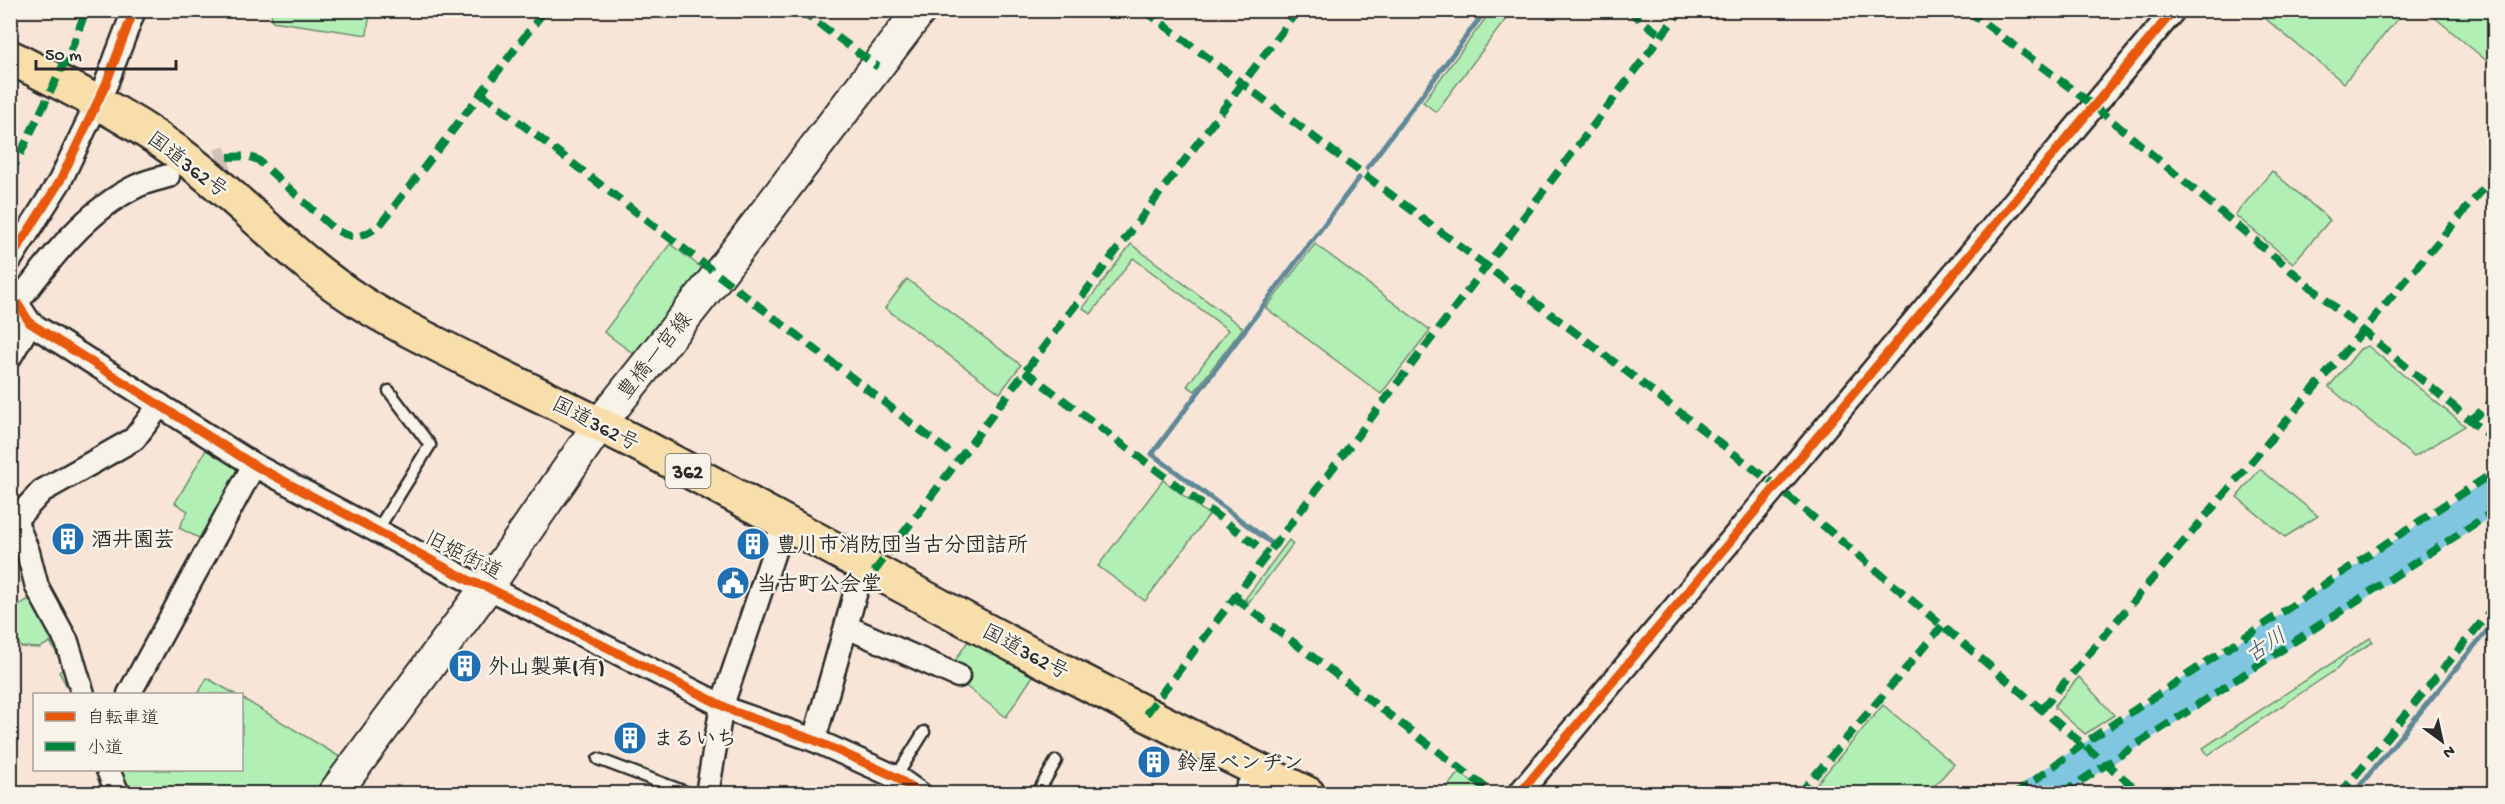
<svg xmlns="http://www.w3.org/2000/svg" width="2505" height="804" font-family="'Gochi Hand','Klee One',sans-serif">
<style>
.green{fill:#b1efb5;stroke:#6e8d70;stroke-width:1.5}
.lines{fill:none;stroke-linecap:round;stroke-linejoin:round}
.stream{stroke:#5e8898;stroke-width:5}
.river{stroke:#80c6e1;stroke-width:33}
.minor-tunnel{stroke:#d0c0b5;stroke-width:22;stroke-dasharray:22 11;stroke-linecap:butt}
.service-casing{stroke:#2b2b2b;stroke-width:15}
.minor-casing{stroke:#2b2b2b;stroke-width:27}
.secondary-casing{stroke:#2b2b2b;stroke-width:36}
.trunk-casing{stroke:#2b2b2b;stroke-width:38}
.service{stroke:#f7f3e8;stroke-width:10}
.minor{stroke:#f7f3e8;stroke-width:22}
.secondary{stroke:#f7f3e8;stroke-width:32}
.trunk{stroke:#f8deab;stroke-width:33}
.quiet{stroke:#00873e;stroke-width:8;stroke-dasharray:15 8;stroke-linecap:butt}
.cycleway-casing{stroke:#f7f3e8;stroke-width:13}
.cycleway{stroke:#e8590c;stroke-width:9}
.labels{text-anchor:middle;stroke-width:5;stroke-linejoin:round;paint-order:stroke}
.shield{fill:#f7f3e8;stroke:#686764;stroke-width:1.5}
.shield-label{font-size:20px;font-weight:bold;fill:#2b2b2b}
.street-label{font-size:21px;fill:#2b2b2b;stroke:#f7f3e8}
.poi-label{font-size:21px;font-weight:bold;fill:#2b2b2b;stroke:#f7f3e8;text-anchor:start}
.water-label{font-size:22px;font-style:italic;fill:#445a62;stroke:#f7f3e8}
</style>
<rect width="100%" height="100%" fill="#f9e5d7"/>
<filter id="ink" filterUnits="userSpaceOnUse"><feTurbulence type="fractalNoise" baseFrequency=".0167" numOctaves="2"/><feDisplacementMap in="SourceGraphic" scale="12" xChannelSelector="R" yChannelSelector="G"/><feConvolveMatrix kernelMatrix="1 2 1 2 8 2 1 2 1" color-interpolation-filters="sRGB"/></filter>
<g filter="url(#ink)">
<g class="green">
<polygon points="271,11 271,10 370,11 367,35 272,21"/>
<polygon points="1491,11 1495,11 1506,19 1436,112 1423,102"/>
<polygon points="2256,11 2404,11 2344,83"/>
<polygon points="2427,11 2494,11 2494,67"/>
<polygon points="2272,171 2330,220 2293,263 2235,215"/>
<polygon points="670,244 706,271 634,354 604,332"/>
<polygon points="1131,244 1243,328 1195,391 1187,386 1228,330 1133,258 1091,314 1083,308"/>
<polygon points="1315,244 1430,330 1381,394 1266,308"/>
<polygon points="907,279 1021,365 1000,393 885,308"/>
<polygon points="2368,346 2465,426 2414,457 2329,387 2360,349"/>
<polygon points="207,448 243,470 205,541 179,528 188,511 175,503"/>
<polygon points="2260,469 2318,516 2285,537 2237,497"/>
<polygon points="1163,480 1209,515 1145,601 1098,566"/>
<polygon points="1289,540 1293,544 1249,602 1245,599"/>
<polygon points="36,595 78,694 71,694 59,672 65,668 50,642 40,648 21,647 11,629 10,610"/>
<polygon points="2370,638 2373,642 2346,659 2337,669 2208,755 2203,748"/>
<polygon points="968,641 1033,676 1006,717 930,659 955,661"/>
<polygon points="2079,677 2114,715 2085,734 2055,708 2055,705"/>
<polygon points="207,678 235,694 198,694"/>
<polygon points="242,698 345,760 322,791 129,785 123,780 118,770 242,770"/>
<polygon points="1883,705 1954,764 1928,793 1809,793"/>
<polygon points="1459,772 1488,793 1442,793"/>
</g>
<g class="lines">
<g class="stream">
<polyline points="1367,168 1486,10"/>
<polyline points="1270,542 1152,454 1359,178"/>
<polyline points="2353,794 2494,622"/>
</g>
<polyline class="river" points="2036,794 2494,495"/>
<polyline class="minor-tunnel" points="186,170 228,157"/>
<g class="service-casing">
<g id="service">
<polyline points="378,529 430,445 389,391"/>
<polyline points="598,759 691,794"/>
<polyline points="896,777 924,732"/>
<polyline points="1037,794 1056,761"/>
</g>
</g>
<g class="minor-casing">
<g id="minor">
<polyline points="10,260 60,181 106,84 134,10"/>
<polyline points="17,303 30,323 254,465 472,582 487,587 735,712 814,740 896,777 920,794"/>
<path d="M10,312C45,266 84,211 137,186C147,181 158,179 168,176"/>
<polyline points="10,357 30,323"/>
<polyline points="10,520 15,520 42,491 134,439 160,405"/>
<polyline points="15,520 28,552 37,587 67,642 83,694"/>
<polyline points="847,627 958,676"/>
<polyline points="129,694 254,465"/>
<polyline points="814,740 863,566"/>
<polyline points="108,770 118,794"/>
<polyline points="707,794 722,705 784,522"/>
<polyline points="1244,794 1258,770"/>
<polyline points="1519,794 2174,10"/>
</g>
</g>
<g class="secondary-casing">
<polyline id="secondary" points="334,794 487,587 599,425 719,274 920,10"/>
</g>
<g class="trunk-casing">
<path id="trunk" d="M10,57C75,90 141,122 198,168C253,212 300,264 360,302C394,324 431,341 466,359C527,389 588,418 648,449C867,566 1084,687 1308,794"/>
</g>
<use href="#service" class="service"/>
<use href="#minor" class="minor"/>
<use href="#secondary" class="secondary"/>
<use href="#trunk" class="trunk"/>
<g class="quiet">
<polyline points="800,10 878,67"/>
<polyline points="1144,10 1588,342 1776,486 2142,794"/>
<polyline points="1628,10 1662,36"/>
<polyline points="1967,10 2094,106 2494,440"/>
<polyline points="481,93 958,459"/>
<path d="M228,157L247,156L258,160L334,229C354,240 362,238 380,225L545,10"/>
<polyline points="10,175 73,45 86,10"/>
<polyline points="1025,371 1268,554"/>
<polyline points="2470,421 2494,400"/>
<polyline points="874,572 1298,10"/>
<polyline points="1235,598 1494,794"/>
<polyline points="2042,709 2494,176"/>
<polyline points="1146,714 1681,10"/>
<polyline points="1799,794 1942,626"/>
<polyline points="2016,794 2083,744 2494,472"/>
<polyline points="2061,794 2494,511"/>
<polyline points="2340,794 2494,607"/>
</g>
<g class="cycleway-casing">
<g id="cycleway">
<polyline points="10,260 60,181 106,84 134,10"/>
<polyline points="17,303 30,323 254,465 472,582 487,587 735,712 814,740 896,777 920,794"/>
<polyline points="1519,794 2174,10"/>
</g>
</g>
<use href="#cycleway" class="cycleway"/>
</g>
</g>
<defs>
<g id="building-disc" transform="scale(1.725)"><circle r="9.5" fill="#1f6fb2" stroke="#f7f3e8"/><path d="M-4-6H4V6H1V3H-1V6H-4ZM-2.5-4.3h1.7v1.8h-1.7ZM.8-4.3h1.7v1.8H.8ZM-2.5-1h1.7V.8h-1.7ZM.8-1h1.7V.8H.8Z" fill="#fff"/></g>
<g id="civic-disc" transform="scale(1.725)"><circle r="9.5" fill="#1f6fb2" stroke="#f7f3e8"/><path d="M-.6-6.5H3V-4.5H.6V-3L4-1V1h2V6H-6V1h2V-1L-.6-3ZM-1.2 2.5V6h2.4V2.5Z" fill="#fff"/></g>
</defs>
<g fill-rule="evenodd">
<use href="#building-disc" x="68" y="539"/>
<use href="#building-disc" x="753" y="544"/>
<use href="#civic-disc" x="733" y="583"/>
<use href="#building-disc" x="465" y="666"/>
<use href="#building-disc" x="630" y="738"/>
<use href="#building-disc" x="1154" y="762"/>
</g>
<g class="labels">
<rect class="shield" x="665.5" y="454" width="45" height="34" rx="4.5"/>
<g class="shield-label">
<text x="688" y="478">362</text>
</g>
<g class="street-label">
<text transform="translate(188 164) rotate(37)" y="7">国道362号</text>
<text transform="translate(654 355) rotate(-51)" y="7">豊橋一宮線</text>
<text transform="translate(596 423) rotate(27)" y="7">国道362号</text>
<text transform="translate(464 554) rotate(27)" y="7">旧姫街道</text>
<text transform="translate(1026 651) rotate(28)" y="7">国道362号</text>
</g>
<g class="poi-label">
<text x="91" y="546">酒井園芸</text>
<text x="776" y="551">豊川市消防団当古分団詰所</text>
<text x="756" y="590">当古町公会堂</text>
<text x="488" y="673">外山製菓(有)</text>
<text x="653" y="745">まるいち</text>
<text x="1177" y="769">鈴屋ベンヂン</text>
</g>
<g class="water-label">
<text transform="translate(2265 644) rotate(-33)" y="8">古川</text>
</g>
</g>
<rect width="2505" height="804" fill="none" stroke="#f7f3e8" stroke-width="36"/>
<rect x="18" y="18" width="2469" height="768" fill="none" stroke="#2b2b2b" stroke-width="2" filter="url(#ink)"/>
<rect x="33" y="693" width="210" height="78" fill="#f7f3e8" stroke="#a5a39c" stroke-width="1.5"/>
<rect x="45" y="712" width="30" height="9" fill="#e8590c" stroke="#a5a39c" stroke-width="1.5"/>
<text x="87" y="723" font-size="18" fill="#2b2b2b">自転車道</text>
<rect x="45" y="742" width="30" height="9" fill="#00873e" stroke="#a5a39c" stroke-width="1.5"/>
<text x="87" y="753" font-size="18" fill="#2b2b2b">小道</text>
<g transform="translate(2442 741) rotate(147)" stroke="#f7f3e8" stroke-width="4.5" paint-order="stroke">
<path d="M0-4.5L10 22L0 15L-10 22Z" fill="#2b2b2b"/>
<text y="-9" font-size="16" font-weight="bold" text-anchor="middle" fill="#2b2b2b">N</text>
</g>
<path d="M36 60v9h140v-9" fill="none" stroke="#2b2b2b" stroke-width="3"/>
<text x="45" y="60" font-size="18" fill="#2b2b2b" stroke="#f7f3e8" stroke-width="4.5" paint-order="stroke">50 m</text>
</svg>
